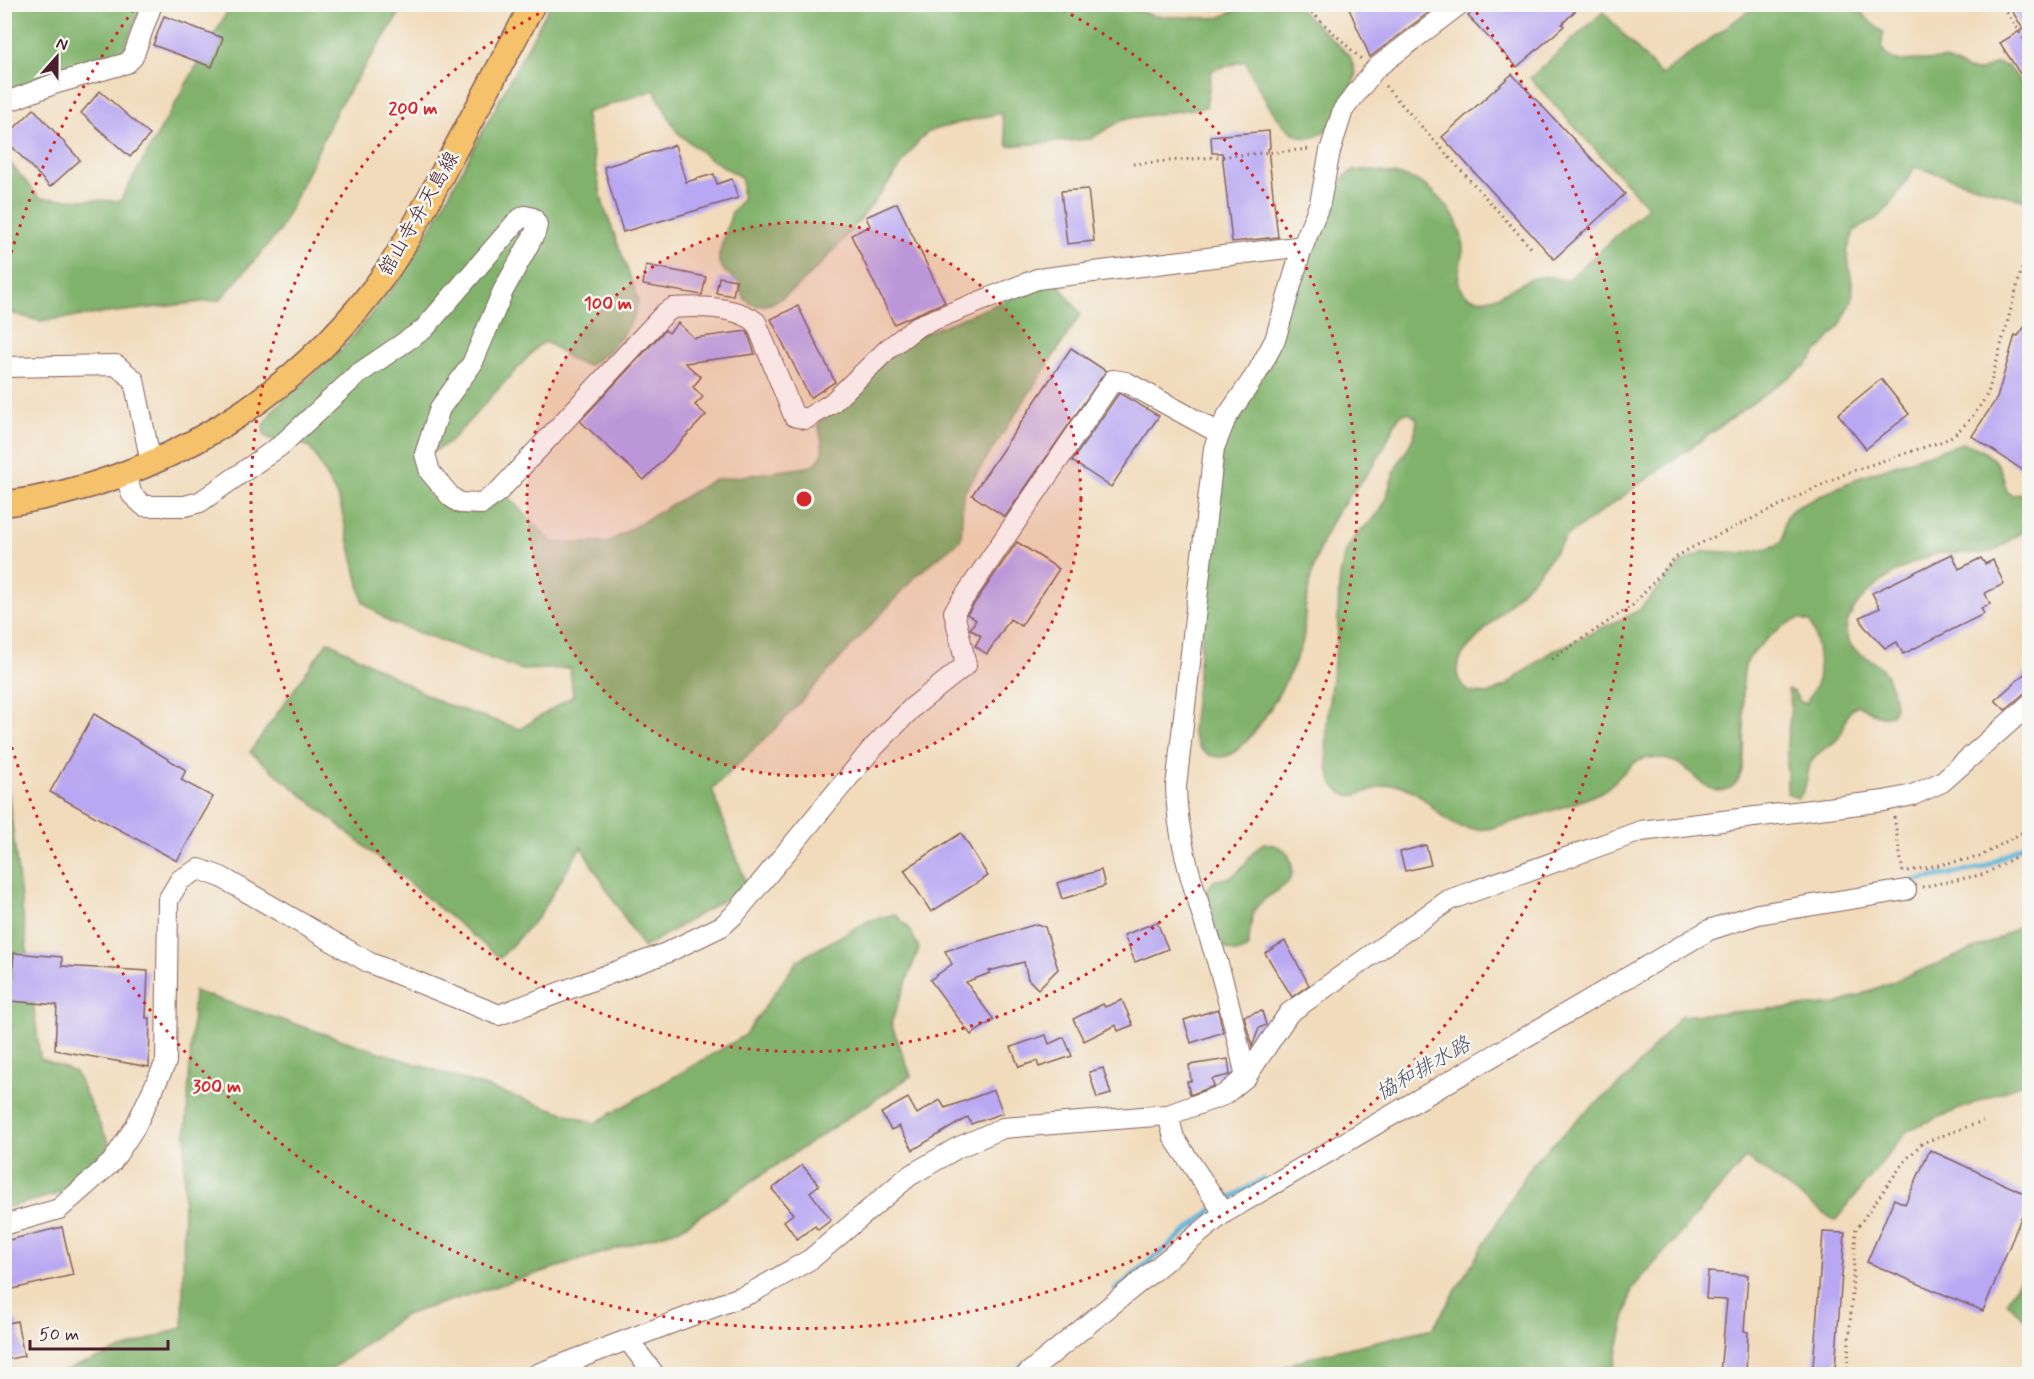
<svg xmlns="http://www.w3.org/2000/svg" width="2034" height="1379" font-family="Mynerve,'Klee One',sans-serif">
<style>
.forest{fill:#81b26c;stroke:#66684c;stroke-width:1.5}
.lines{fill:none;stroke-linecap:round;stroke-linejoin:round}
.stream{stroke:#5cb4d9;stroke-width:5}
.building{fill:#b8a7f2}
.minor-casing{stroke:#84615d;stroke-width:22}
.major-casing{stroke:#84615d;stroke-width:27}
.path{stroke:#84615d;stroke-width:3;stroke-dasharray:1.5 4.5;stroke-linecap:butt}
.minor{stroke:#fff;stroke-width:20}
.major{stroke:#f5c16b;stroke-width:24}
.ring{fill:none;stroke:#d62828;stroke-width:3;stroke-dasharray:3 6}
.labels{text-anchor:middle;stroke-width:5;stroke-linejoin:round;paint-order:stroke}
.street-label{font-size:20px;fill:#4a1f2b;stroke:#f6f6f2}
.water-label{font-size:21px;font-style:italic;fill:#505368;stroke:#f6f6f2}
.centre{fill:#d62828;stroke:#f6f6f2;stroke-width:3}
.ring-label{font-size:18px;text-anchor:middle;font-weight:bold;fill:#d62828;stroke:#f6f6f2;stroke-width:5;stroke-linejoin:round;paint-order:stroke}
</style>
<rect width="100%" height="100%" fill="#f6f6f2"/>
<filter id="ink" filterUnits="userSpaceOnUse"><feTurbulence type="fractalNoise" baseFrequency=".0167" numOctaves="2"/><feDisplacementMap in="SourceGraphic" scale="12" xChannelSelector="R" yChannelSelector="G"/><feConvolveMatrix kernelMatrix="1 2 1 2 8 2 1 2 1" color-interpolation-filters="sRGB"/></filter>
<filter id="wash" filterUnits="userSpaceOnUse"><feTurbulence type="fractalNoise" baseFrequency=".008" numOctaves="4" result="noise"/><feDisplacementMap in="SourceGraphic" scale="24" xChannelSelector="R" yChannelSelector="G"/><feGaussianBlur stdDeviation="1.35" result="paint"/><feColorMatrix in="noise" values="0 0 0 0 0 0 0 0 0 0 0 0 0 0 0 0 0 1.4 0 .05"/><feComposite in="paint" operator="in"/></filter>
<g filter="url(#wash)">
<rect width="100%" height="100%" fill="#f1dbbb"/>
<g class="forest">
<path d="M1114,4L1155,16L1209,18L1221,17L1246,5H1295L1350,56L1356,75C1318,182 1279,135 1245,61L1212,70L1206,107L1124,119L1090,139L1008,146L1001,113C987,117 934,127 926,134C914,144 904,162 895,174C875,201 789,317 754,305C744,302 740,292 740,283L725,272L719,263V254L732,212L742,200V178L707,157L677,132L654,90L585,113L603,204L638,298C637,325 612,350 590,365C570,365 562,349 545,342L538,346L449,443L427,455L448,501L504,493L553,543H607L713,480L808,467C831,458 821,442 818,423L906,341L1055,280L1081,314L963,494L961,539L917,575L781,723L712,789L747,886L643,948L581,847L539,916L500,958L250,752L328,641L442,703L520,729L573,696L570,668L522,670L389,622L363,602L340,503L315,455L309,447L298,442L274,441L265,436L263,428L273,410L346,345L401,277L431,228L550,5Z"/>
<path d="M1758,4L1856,5L1869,21L1883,32L1882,46L1886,55L1896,61L1945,59L1968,70L1980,71L1997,63L2007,66L2015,74L2029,97V199H2019L1915,167L1890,206L1877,218L1854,231L1847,253L1853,288L1852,302L1839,327L1806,365L1566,537L1540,571L1464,652C1454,670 1455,678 1468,692L1488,694L1505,686L1549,653L1638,611L1680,564L1705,551L1746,553L1775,546L1782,541C1786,527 1781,517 1795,508L1862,476L1962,443C1977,446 1989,453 1998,465C2009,480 1998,506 2029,490V531C2014,532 2008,545 1994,551C1979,557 1956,551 1940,553C1912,557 1838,602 1847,636C1851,655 1870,655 1882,669C1890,679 1894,694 1895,707L1891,715C1875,719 1871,709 1857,705C1844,712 1847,726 1839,737C1832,747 1817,750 1811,762C1806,774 1808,789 1798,798L1787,793V742L1791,705L1788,689L1794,692L1800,702L1807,703C1810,695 1815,688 1818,680C1821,668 1816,633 1810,622L1799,619C1785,623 1775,631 1765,641C1757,648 1749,655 1745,666C1737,694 1755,769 1733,786C1711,803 1695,772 1679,764C1670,759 1659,758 1648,758C1628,760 1618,784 1601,792C1566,809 1525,818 1488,829C1438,834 1438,799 1402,786C1378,778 1356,807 1338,790C1313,767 1336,662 1338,629C1339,605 1337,580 1344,557C1350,537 1364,529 1377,515C1388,502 1389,483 1396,468C1401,457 1412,445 1415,432C1417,428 1416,423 1417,419L1409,413L1401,414C1391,428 1387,444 1378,458C1364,482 1342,500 1330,525C1318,549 1310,576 1306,603C1304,615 1305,628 1303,640C1297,665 1249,760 1219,757C1202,756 1197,746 1192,731L1221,449L1333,190C1344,173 1354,167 1374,171C1387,173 1403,174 1415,180C1440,192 1463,220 1463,249C1462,264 1451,285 1467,295C1490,309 1511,286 1531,279C1543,274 1555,277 1567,281L1648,207L1530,78L1603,12L1661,75Z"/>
<polygon points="5,5 142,5 116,68 5,103"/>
<polygon points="231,5 405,5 339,106 279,232 220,300 39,321 5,311 4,156 40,198 120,201"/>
<polygon points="4,757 40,1058 75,1072 109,1143 106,1156 62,1193 5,1208"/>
<path d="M1264,843C1275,845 1286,847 1290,859C1301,889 1269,889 1256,908C1249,919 1251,936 1247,949L1237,953L1227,949L1218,941L1205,902L1206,890L1215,880C1247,878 1242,857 1264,843Z"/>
<polygon points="895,914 909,928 919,948 891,1023 911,1076 680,1229 404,1315 325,1374 54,1374 183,1327 184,1169 194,991 595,1123 744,1036 798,960 868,921"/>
<polygon points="2029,920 2029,1081 1908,1130 1835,1221 1746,1158 1632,1289 1612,1374 1268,1374 1306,1358 1433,1328 1533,1163 1579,1118 1628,1077 1680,1016 1837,1004 1994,941"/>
<polygon points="2029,1265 2029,1325 2007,1301"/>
</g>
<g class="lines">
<g class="stream">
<polyline points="1913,881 1983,868 2030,841"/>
<polyline points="1222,1203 1263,1179"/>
<polyline points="1115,1290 1212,1210"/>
<polyline points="1012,1374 1024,1364"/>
</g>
</g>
<g id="blocks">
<g class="building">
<polygon points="1347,4 1440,4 1370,57"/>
<polygon points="1480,4 1582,4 1562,24 1564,26 1517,67 1468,16"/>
<polygon points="2008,4 2030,4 2030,89 2000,43 2023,29"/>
<polygon points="164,16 223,38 212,67 153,45"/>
<polygon points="1512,74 1625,194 1554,259 1442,137"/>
<polygon points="100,91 150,135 130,157 81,113"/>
<polygon points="34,109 80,160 50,187 4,138"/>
<polygon points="1269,131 1270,148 1268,149 1278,237 1232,242 1222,153 1212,153 1211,136"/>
<polygon points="675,145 686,182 714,174 717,184 732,179 738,198 623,232 604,167"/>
<polygon points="1088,189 1094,241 1067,244 1061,191"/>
<polygon points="897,203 945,302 894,324 851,235 870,226 866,217"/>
<polygon points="646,265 706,277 702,295 643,285"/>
<polygon points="719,277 736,280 733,296 716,293"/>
<polygon points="798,306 835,382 810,398 771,319"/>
<polygon points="2030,319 2030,475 1972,436 1997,398 2015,335 2018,336"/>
<polygon points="678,323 694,338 747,331 755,354 685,363 701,377 693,387 703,397 695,405 706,415 644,480 580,421 665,330 669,333"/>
<polygon points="1071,348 1106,371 1005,517 972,495"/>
<polygon points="1881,379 1909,414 1866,449 1838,414"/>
<polygon points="1119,393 1159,416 1111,487 1072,461"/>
<polygon points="1017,542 1059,569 1021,626 1010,619 987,654 975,646 981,636 970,629 976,620 967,614"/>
<polygon points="1952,554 1959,569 1981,558 1985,564 1993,560 2004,584 1985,593 1990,604 1981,608 1984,614 1903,654 1897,642 1885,648 1864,626 1860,617 1880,608 1872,593"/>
<polygon points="2030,669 2030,688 2005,710 1995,700"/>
<polygon points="94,714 186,770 181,780 213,797 177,861 50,792"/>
<polygon points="961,833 988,876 931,912 904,870"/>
<polygon points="1426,845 1431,865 1405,871 1400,852"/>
<polygon points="1101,870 1105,886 1062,899 1057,883"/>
<polygon points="1157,922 1168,949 1135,962 1124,935"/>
<polygon points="1037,924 1045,927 1058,969 1038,989 1028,979 1024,962 989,971 990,973 966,982 994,1020 971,1035 930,980 952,964 945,951"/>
<polygon points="1285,941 1309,985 1292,997 1265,953"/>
<polygon points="14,953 62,957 62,966 148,971 146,1018 150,1018 149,1067 55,1050 57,1005 10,1001"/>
<polygon points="1122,1000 1133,1025 1118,1031 1116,1025 1084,1041 1073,1019 1103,1004 1105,1007"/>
<polygon points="1218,1009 1223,1032 1191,1043 1184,1020"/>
<polygon points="1262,1011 1266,1025 1259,1028 1252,1047 1244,1016"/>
<polygon points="1046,1035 1049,1044 1064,1037 1072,1056 1039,1067 1037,1061 1019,1067 1011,1047"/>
<polygon points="1228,1059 1230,1075 1212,1079 1214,1086 1190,1095 1187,1081 1191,1081 1189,1065"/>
<polygon points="1103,1068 1111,1094 1097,1098 1089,1072"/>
<polygon points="994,1090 1003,1113 971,1124 968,1117 913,1150 899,1126 891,1130 881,1113 908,1098 917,1114 940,1100 945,1108"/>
<polygon points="1930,1150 2030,1196 1983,1311 1867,1262 1894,1199 1905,1204"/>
<polygon points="802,1165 819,1185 810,1192 831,1220 818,1230 815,1226 797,1239 784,1221 793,1214 772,1189"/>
<polygon points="62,1227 73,1275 4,1291 4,1259 9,1259 5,1241"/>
<polygon points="1823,1232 1845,1233 1835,1369 1813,1367"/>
<polygon points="1708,1272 1748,1275 1744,1331 1748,1332 1746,1374 1720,1372 1727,1300 1706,1299"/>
<polygon points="17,1321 24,1356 4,1360 4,1324"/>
</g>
</g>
</g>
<g filter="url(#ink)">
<use href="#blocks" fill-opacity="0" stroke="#84615d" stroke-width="1.5"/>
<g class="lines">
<g class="minor-casing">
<g id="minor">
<polyline points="4,103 54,84 127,63 133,57 152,4"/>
<polyline points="4,367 116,365 134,380 151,463"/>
<path d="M125,473L132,495L144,506H185L200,502L280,446L358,374L424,329L518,220L525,216L533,218L537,225L535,233L503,291L472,364L440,408L425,454L430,472L451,497L460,503L482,504L500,490L665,313L673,308C699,306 735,306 756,322L794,416L806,419L832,403L888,349L918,326L1037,279L1303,246"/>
<path d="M1246,1077C1237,1038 1229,999 1217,961C1199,902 1177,848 1176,787L1214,448L1226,418L1257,373L1275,340L1301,251L1320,203L1330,151L1343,110L1376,68L1460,4"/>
<polyline points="1168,1115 1174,1138 1224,1213"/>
<polyline points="4,1225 59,1209 112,1162 135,1127 166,1062 168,900 180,880 199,869 221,877 370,963 499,1015 666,953 722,926 735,914 871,750 913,707 966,665 954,612 1113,380 1126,382 1219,433"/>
<polyline points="628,1340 654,1374"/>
<polyline points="537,1374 751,1293 811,1259 909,1176 957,1148 1003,1128 1168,1115 1224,1095 1246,1077 1289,1013 1449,900 1641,831 1884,801 1913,795 1942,782 2030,704"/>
<polyline points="1027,1374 1224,1213 1709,930 1758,914 1906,890"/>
</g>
</g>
<g class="major-casing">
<path id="major" d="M4,504C159,483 300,396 389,268C412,234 430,197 449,161C477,109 505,57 533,4"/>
</g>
<g class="path">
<polyline points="1303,4 1361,59"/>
<polyline points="1998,4 2006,11 2030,49"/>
<polyline points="1385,86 1533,250"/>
<polyline points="1133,164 1310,149"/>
<path d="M1552,659L1633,605L1675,558L1689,549L1849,472L1943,441C1962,432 1977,412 1988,393L2030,239"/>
<polyline points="1894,817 1903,873"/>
<polyline points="1908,871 1979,857 2030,828"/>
<polyline points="1922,887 1985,874 2030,849"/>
<polyline points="1847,1374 1856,1229 1904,1162 1922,1143 1983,1121"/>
</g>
<use href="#minor" class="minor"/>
<use href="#major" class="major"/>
</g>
</g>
<circle cx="804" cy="499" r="277" fill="#d62828" fill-opacity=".12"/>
<g class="ring">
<circle cx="804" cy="499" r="277"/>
<path d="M1055 6A553 553 0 1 1 553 6"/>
<path d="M6 270A830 830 0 0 1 137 5M1471 5A830 830 0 1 1 6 728"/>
</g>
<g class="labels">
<g class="street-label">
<text transform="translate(418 213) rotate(-60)" y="7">舘山寺弁天島線</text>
</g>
<g class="water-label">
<text transform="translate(1423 1068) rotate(-30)" y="7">協和排水路</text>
</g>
</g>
<circle cx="804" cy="499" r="9" class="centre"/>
<g class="ring-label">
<text x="413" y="114">200 m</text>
<text x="608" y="309">100 m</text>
<text x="217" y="1092">300 m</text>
</g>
<rect width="2034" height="1379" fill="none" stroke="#f6f6f2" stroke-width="24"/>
<g transform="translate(57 57) rotate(21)" stroke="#f6f6f2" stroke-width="4.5" paint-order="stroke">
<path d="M0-4.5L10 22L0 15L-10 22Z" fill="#4a1f2b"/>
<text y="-9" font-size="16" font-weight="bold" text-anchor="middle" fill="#4a1f2b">N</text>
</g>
<path d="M30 1340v9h138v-9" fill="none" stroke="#4a1f2b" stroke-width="3"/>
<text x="39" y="1340" font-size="18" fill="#4a1f2b" stroke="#f6f6f2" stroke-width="4.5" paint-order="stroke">50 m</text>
</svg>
